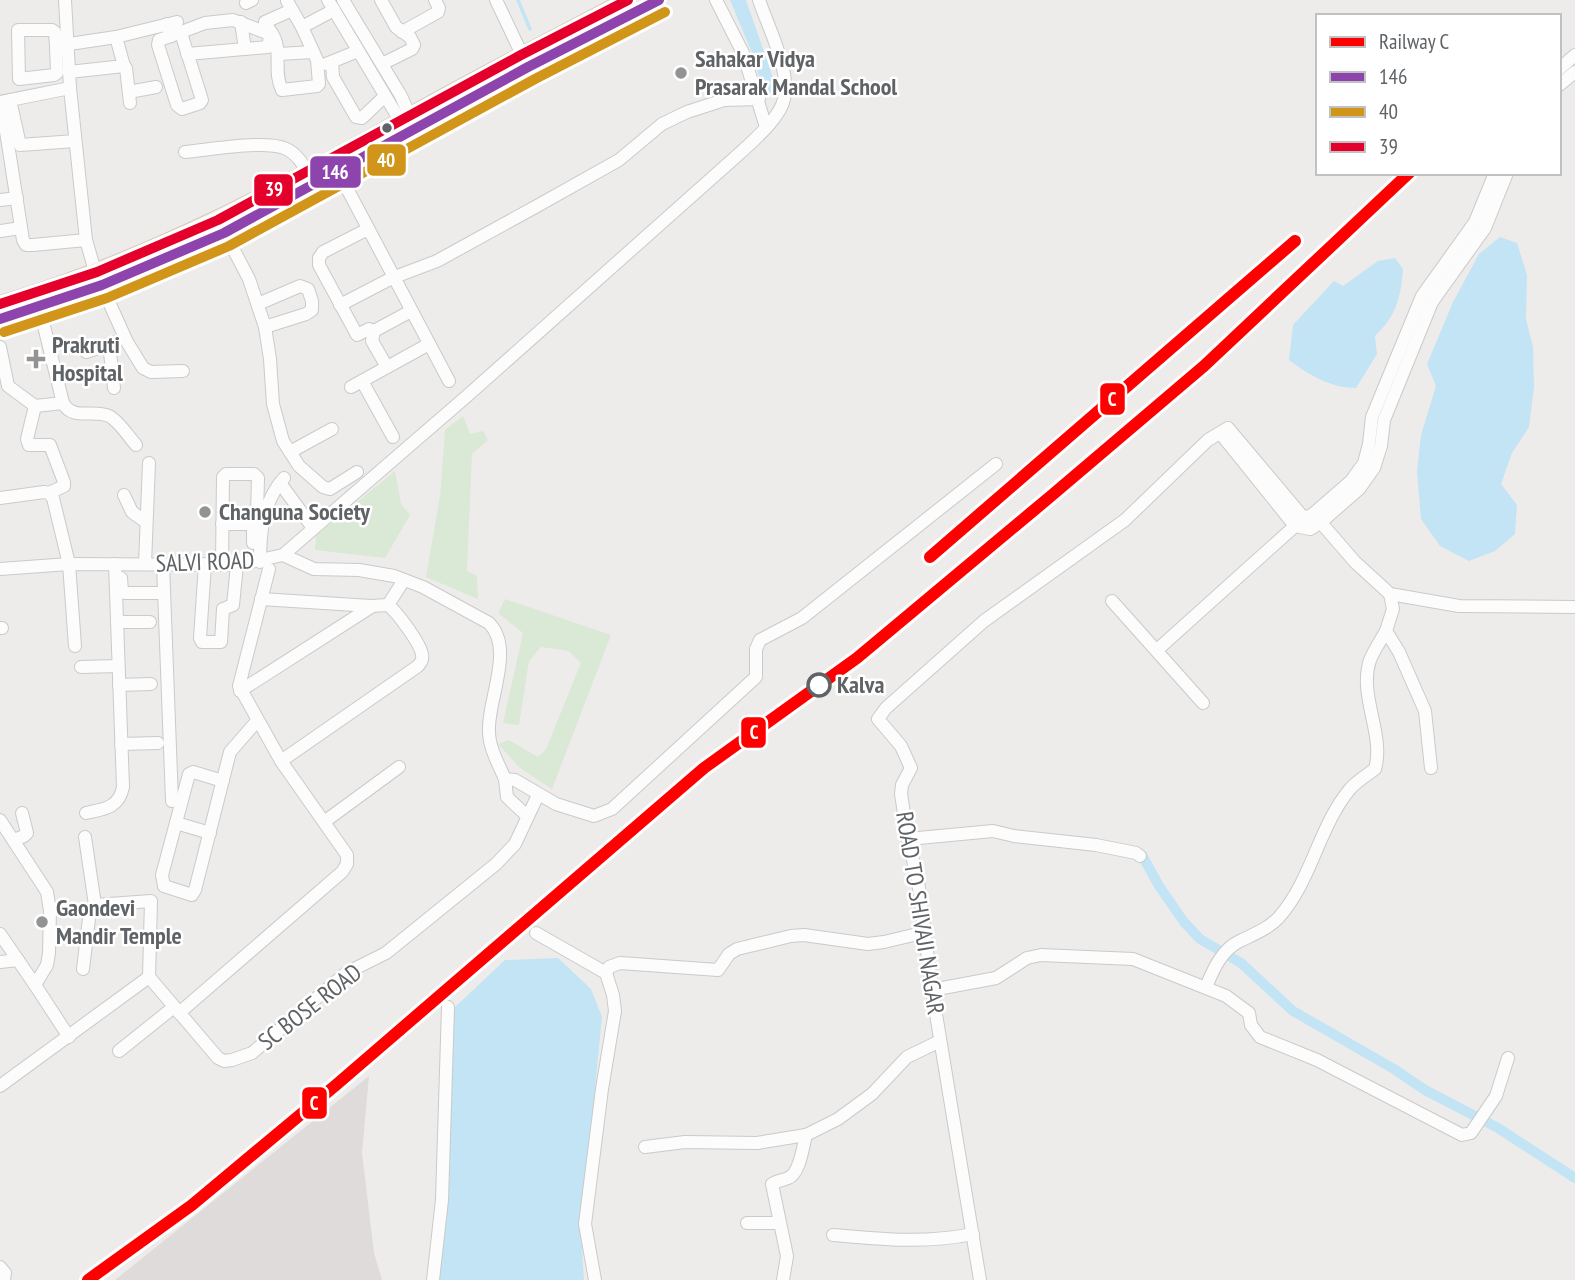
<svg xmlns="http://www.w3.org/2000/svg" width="1575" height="1280" font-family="'PT Sans Narrow',sans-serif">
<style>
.industrial{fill:#dedbda}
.green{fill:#dae8d6}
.water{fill:#c2e4f4}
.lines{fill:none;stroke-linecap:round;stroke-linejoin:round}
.stream{stroke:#c2e4f4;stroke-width:3.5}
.canal{stroke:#c2e4f4;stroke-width:10}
.minor-casing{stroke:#cacac9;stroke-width:14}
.major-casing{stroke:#d4c9ba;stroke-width:16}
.minor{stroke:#fcfcfc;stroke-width:12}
.major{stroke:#f3f0ea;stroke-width:14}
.bus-1-casing{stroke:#fff;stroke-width:16}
.bus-2-casing{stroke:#fff;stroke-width:16}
.bus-3-casing{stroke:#fff;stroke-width:16}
.bus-1{stroke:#8e44ad;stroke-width:10}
.bus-2{stroke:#d1951a;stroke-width:10}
.bus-3{stroke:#e4002b;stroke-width:10}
.rail-1-casing{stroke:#fff;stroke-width:18}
.rail-1{stroke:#f00;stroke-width:12}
.poi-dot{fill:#919394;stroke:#fff;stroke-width:2.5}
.bus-dot{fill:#5f6366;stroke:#fff;stroke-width:2.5}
.stop-dot{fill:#fff;stroke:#5f6366;stroke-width:3.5}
.labels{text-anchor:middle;stroke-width:5;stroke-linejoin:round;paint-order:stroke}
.poi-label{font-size:24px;font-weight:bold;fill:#5f6366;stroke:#fff;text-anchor:start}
.street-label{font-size:24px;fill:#5f6366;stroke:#fff}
.stop-label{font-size:24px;font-weight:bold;fill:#5f6366;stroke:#fff;text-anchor:start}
.line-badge{stroke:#fff;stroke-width:2.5}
.badge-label{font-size:19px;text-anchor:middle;font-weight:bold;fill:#fff}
</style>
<rect width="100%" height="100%" fill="#eeecea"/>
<polygon class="industrial" points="369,1076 362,1153 374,1253 382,1280 115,1280"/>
<g class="green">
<polygon points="463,416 470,434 483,431 488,440 472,454 467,571 477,576 478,599 426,577 440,496 445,430"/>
<polygon points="395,471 401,504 410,515 385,558 315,550 316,536"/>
<polygon points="505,599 611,635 552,789 520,768 498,744 509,740 538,757 546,749 581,663 569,651 541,647 529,661 519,725 503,723 523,633 498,613"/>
</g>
<g class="water">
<polygon points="730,0 746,0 778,92 764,93 752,53"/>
<polygon points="1500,237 1517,243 1527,275 1526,319 1533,347 1534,387 1529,427 1512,453 1501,484 1517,505 1515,534 1495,551 1469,561 1440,546 1421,519 1417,471 1421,435 1436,386 1427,364 1453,302 1479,254"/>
<path d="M1395,258L1403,269C1401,298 1396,316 1375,336L1377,354L1356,388C1331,388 1309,375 1289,360L1293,325L1334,281L1343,286L1378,261Z"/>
<polygon points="558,958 591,989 602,1017 581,1231 584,1280 435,1280 454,1008 505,960"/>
</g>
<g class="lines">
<polyline class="stream" points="518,0 530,29"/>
<polyline class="canal" points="1142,855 1159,886 1184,922 1200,939 1241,963 1293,1011 1394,1069 1425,1090 1498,1128 1575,1178"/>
<g class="minor-casing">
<g id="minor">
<polyline points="65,0 70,88 86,240 95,271 127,342 143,368 151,372 183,371"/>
<polyline points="328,0 405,129"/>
<polyline points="343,0 401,96 415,128"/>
<polyline points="381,0 396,27 410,37 414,45 412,49 382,64"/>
<polyline points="496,0 526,63"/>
<polyline points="716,0 743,53 766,127"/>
<polyline points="287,1 302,27 334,10"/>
<polyline points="246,3 252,0"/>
<path d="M292,10L265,22V25C287,45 271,68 282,90L317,86L319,84L317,60L302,27"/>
<polyline points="241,22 245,49"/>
<polyline points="167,24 171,36 205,23 233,20 267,33 270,37 268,47 187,54"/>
<polyline points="402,32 438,12 439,8 435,0"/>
<polyline points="171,36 159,40 158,45 177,105 182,109 200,103 202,100 181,33"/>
<polyline points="56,46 55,32 52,30 18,30 19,79 54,75 57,73 56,46 116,37 177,22"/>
<polyline points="279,54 313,52"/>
<polyline points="332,62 333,77 356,117 362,118 385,96"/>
<polyline points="326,64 358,51"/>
<polyline points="124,66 126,68 130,103"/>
<polyline points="1559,69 1575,55"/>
<polyline points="69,72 124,66 116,37"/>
<polyline points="1559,85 1575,72"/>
<polyline points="129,92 156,87"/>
<polyline points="10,100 20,145 75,141"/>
<polyline points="0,102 70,88"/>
<polyline points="3,112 23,240 26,245 33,245 86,240"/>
<path d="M185,152C208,150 264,140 284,148C298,153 305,168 312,180"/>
<polyline points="333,162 449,381"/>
<polyline points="0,200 17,198"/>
<polyline points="217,218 249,279 265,327 270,359 273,404 283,441 299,466 323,487 330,489 357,472"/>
<polyline points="368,229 323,252 319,258 319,265 357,335 369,329 374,331 411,311"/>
<polyline points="0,231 21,228"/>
<path d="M37,298L63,403C73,421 92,409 109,416C119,421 128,436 136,445"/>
<polyline points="258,304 300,286 308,289 312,301 312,310 306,314 265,327"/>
<polyline points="340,305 392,278 437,261 537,206 619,160 662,124 687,112 724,100 759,99"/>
<polyline points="374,331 372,341 387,367"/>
<polyline points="109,344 114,388"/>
<polyline points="0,347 8,386 35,406 63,403"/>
<polyline points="86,352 116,342"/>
<polyline points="362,381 393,437"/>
<polyline points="351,387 429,344"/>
<polyline points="35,406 27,439 29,445 50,445 64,482 64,486 49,493"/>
<polyline points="1221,434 1295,526 1310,529 1320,523 1359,489 1374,468 1381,446 1384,420 1432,302 1485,228 1507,173"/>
<polyline points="290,452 332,429"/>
<polyline points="280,483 313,528"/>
<polyline points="124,495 132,512 146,522"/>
<polyline points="0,498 44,492 49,493 53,498 69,564 75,646"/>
<polyline points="1316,517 1355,562 1390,594 1459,606 1575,607"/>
<polyline points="222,524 251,524 253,526 253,543"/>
<path d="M283,555L314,569L359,570L394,576L423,587L489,623C514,648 489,697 489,728C488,746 498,763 505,779L515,780L556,804L594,816L612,809L756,677V649L760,640L802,618L996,464"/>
<path d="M260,562C260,530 263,502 284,478"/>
<polyline points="145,564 149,463"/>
<polyline points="163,564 172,801"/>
<polyline points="205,564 200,638 202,642 221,642 223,609 233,605 237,565"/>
<polyline points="222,565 223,477 226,474 254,474 258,478 257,514"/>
<path d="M0,569L69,564L237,565L283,555L467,396L740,153C754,140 780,118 784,99C791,71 768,27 759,0"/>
<polyline points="269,569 239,686 281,761"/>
<polyline points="121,578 122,591 125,593 164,593"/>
<polyline points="1390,594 1393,609 1386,631 1399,652 1425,711 1431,768"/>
<polyline points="1112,601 1203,703"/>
<polyline points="388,605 404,580"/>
<polyline points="117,622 150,622"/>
<polyline points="0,628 2,628"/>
<polyline points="1157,650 1295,526 1300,519"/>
<polyline points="81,667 118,666"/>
<polyline points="119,685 151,684"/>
<polyline points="240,691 371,607"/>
<polyline points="121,744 158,743"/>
<polyline points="505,779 507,797 527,816"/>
<polyline points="223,781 193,772 189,774 162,875 164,886 192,895 195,890 230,752 257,721"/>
<path d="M86,813C104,809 119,808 123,787L115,564"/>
<polyline points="0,820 47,892 50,911 49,953 47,965 35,985 69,1037"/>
<polyline points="324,822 399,767"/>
<polyline points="176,823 210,833"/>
<polyline points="908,839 993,831 1014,836 1096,845 1136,853 1140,856"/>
<polyline points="14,840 24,836 27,833 22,813"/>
<polyline points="95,905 151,901 149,977"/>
<polyline points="536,933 606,973"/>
<polyline points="0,934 35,985"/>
<polyline points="0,962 18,960"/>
<polyline points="83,969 90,910 95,905 85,837"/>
<path d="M1206,987C1213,970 1222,949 1240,941C1254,934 1270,928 1280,916C1312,879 1319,826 1350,789C1357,781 1367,775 1375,769C1385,734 1358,696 1370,660C1374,650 1381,640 1386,631"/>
<polyline points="932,990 996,978 1027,958 1041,955 1133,959 1226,996 1249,1013 1251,1025 1260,1037 1317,1060 1462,1135 1471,1133 1496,1096 1508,1058"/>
<path d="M179,1013L342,872L347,864V855L281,761L418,666C421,662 423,660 422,655C421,644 397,612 388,605L371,606L261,599"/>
<polyline points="119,1051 174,1007"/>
<polyline points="0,1086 149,977 218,1058 224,1061 232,1060 252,1053 346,973 386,953 496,864 515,844 538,795"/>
<polyline points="645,1147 685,1142 757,1143 806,1135 838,1119 872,1094 907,1057 940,1041"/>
<polyline points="747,1223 779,1223"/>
<path d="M833,1235C884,1239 921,1244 973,1234"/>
<polyline points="0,1267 5,1273 4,1280"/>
<polyline points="433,1280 442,1200 448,1007"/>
<polyline points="595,1280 585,1224 602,1089 615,1011 613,995 606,973 609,967 620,963 718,970 729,954 737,949 791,936 804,935 868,944 884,942 926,932"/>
<path d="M783,1280L787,1256L772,1184C778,1180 782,1181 788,1178C800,1174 803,1146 806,1135"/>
<polyline points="980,1280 932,990 918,881 908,839 901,794 902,785 911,768 901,746 878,719 886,708 984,621 1125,520 1208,440 1228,428 1302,516 1308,517 1313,514 1351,481 1364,463 1369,444 1372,417 1422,296 1475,222 1495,173"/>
</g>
</g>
<g class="major-casing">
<g id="major">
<path d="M0,303C144,261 279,189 409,115C480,75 553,38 625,0"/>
<polyline points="0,319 102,285 224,233 528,67 659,0"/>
</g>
</g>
<use href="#minor" class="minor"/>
<use href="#major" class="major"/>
<g class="bus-1-casing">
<polyline id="bus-1" points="0,319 102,285 224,233 528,67 659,0"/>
</g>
<g class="bus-2-casing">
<polyline id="bus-2" points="4,332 107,298 229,246 535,79 665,12"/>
</g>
<g class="bus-3-casing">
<polyline id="bus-3" points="0,304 97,272 218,220 521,55 628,0"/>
</g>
<use href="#bus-1" class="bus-1"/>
<use href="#bus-2" class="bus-2"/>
<use href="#bus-3" class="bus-3"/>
<g class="rail-1-casing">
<g id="rail-1">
<polyline points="930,557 1295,241"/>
<polyline points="88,1280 192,1205 336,1085 704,768 857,658 1051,496 1204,366 1409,173"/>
</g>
</g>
<use href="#rail-1" class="rail-1"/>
</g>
<g class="poi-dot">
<circle cx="681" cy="73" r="7"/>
<path d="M32.5 348.5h7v7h7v7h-7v7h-7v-7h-7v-7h7z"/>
<circle cx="205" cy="512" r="7"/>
<circle cx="42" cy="922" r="7"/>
</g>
<circle class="bus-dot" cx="387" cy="128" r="6"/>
<circle class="stop-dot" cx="819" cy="685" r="11"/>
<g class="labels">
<g class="poi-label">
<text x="695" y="67">Sahakar Vidya<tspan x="695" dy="28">Prasarak Mandal School</tspan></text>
<text x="52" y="353">Prakruti<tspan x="52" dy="28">Hospital</tspan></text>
<text x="219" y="520">Changuna Society</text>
<text x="56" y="916">Gaondevi<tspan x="56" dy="28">Mandir Temple</tspan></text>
</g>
<g class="street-label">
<text transform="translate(205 562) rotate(-2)" y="8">SALVI ROAD</text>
<text transform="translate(920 913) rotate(81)" y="8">ROAD TO SHIVAJI NAGAR</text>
<text transform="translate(310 1007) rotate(-38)" y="8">SC BOSE ROAD</text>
</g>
<g class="stop-label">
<text x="837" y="693">Kalva</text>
</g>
</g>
<g class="line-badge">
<rect x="366" y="143" width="41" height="34" rx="7" fill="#d1951a"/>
<rect x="309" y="155" width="53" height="34" rx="7" fill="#8e44ad"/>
<rect x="253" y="173" width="41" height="34" rx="7" fill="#e4002b"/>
<rect x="1099" y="382" width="27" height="34" rx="7" fill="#f00"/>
<rect x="740" y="716" width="27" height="33" rx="7" fill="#f00"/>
<rect x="301" y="1086" width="27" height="34" rx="7" fill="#f00"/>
</g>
<g class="badge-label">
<text x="386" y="167">40</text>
<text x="335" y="179">146</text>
<text x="274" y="196">39</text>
<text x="1112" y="406">C</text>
<text x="754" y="739">C</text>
<text x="314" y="1110">C</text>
</g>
<rect x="1316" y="14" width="245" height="161" fill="#ffffff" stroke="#bfc1c2" stroke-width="2"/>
<rect x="1330" y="37" width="35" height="10" fill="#ff0000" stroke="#bfc1c2" stroke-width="2"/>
<text x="1379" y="49" font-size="21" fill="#5f6366">Railway C</text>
<rect x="1330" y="72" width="35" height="10" fill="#8e44ad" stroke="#bfc1c2" stroke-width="2"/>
<text x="1379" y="84" font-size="21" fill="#5f6366">146</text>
<rect x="1330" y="107" width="35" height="10" fill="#d1951a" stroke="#bfc1c2" stroke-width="2"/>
<text x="1379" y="119" font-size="21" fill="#5f6366">40</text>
<rect x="1330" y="142" width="35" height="10" fill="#e4002b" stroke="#bfc1c2" stroke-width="2"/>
<text x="1379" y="154" font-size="21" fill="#5f6366">39</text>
</svg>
